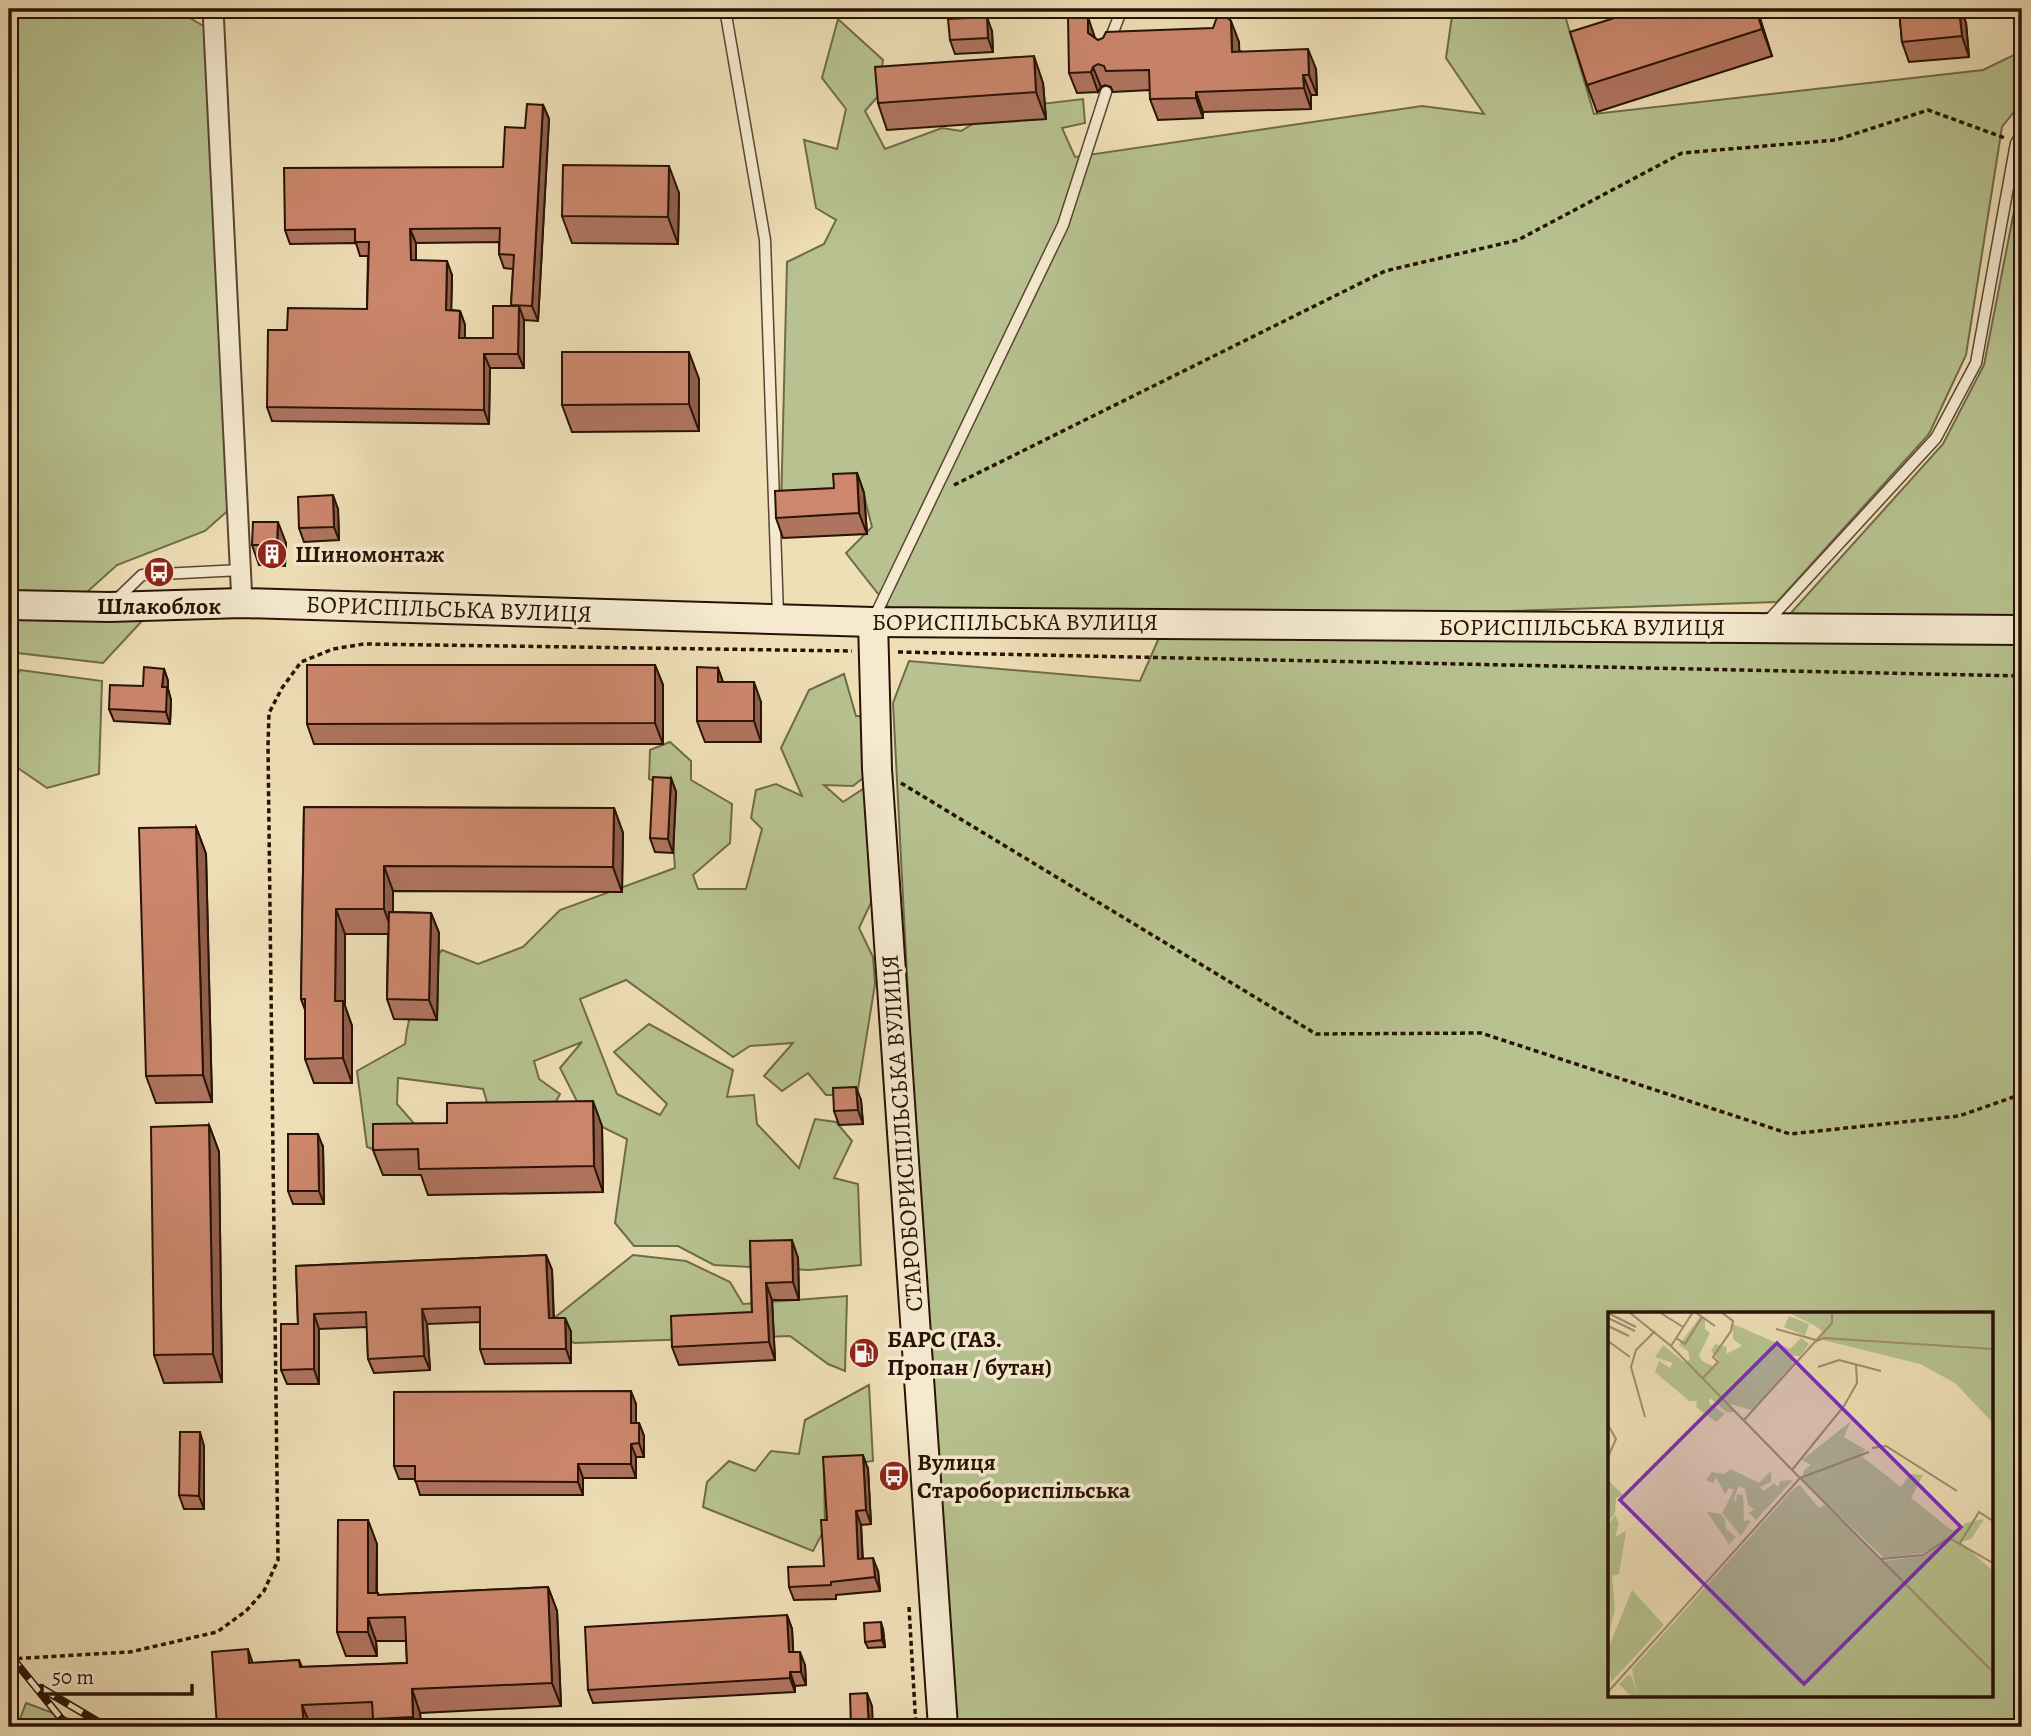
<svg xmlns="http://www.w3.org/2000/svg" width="2031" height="1736" font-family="Alegreya,serif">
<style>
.green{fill:#b7c290;stroke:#706a4a;stroke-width:2;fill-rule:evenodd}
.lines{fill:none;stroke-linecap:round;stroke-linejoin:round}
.lane-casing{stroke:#5a4531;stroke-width:13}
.street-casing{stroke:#5a4531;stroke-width:23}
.secondary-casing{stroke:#281204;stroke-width:32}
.path{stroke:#281204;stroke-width:3.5;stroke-dasharray:5 3.5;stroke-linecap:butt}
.lane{stroke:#f5ead0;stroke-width:10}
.street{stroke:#f5ead0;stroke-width:19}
.secondary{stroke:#f5ead0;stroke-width:28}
.rail-casing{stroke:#281204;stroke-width:8}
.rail{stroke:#f5ead0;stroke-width:5;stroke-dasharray:16;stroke-linecap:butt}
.wall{fill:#af745f;stroke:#281204;stroke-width:2;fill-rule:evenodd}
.shaded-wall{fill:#8f5e4d;stroke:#281204;stroke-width:2}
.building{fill:#cc876e;stroke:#281204;stroke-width:2}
.labels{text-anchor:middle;stroke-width:7;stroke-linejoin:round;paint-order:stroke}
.poi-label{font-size:24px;font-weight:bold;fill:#281204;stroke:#f5ead0;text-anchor:start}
.street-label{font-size:24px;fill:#281204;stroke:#f5ead0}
.inset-road{fill:none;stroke:#9f8d6f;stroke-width:2}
.view{fill:#7b2cbf;fill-opacity:0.15;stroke:#7b2cbf;stroke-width:3.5}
.inset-edge{fill:none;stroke:#281204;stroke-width:3.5}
</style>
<rect width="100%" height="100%" fill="#efdfb7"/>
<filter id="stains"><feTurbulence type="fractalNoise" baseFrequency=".00286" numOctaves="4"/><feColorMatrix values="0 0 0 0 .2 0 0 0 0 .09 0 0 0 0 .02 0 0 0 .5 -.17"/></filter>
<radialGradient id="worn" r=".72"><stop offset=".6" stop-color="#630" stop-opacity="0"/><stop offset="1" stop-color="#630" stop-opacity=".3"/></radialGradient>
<g class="green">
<polygon points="14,9 174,9 207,28 232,507 205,531 117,565 77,601 142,621 103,663 9,652 9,11"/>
<polygon points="1453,9 1563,9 1594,114 1983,70 2022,51 2022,102 2002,127 1966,355 1929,434 1777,602 1302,618 894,614 846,553 872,527 862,488 781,509 787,262 824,244 836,220 816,208 804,140 837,149 846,109 822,78 838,19 883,60 879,95 865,111 885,149 942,128 961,131 998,109 1083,99 1085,123 1062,128 1075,157 1422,106 1484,114 1446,58"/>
<path d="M2022,170V1727H949L931,1441L893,703L909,661L1140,681L1162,631L1790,614L1943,444L1984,365ZM1609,1314H1991V1696H1609Z"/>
<polygon points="20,670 102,681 99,774 47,788 12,764 9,765 9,690"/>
<path d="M844,674L856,716H873V770L853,786L824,785L843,802L863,789L875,807L877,890L859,928L873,957L875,984L857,1095H826L808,1073L782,1091L764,1076L793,1043L750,1046L733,1057L626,980L580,999L617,1094L660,1115L667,1104L614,1052L649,1024L733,1070L727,1097L754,1095L757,1124L799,1168L815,1119L836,1122L852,1141L834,1178L858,1184L861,1265L809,1270L714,1265L678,1246H634L615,1223L627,1139L586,1119L560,1068L582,1042L534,1061L539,1079L560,1094L544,1123L489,1109L483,1089L398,1078L397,1104L418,1128L398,1158L367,1147L357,1071L405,1044C409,1009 419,977 442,950L478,964L523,947L560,910L675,868L669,789L649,779L650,750L670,742L691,761V780L732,804L730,843L693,875L698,889H746L762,829L751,818L756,790L776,784L802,796L781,748L809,690Z"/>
<polygon points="633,1255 686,1261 730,1282 743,1304 847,1296 845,1371 828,1364 790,1336 574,1343 548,1323"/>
<polygon points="869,1385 873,1461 824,1468 825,1528 813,1551 703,1507 707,1482 729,1461 755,1471 771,1451 799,1454 805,1420"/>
<polygon points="26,1703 91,1727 17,1727"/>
</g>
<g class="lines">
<g class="lane-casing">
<g id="lane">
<polyline points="725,9 765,240 778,615"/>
<polyline points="1109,42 1122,9"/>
<polyline points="115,601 142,575 241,570"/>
<polyline points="874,618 1063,225 1106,92"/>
<polyline points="1767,622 1936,438 1976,363 2016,143 2022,133"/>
</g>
</g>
<g class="street-casing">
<polyline id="street" points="213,9 242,603"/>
</g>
<g class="secondary-casing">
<g id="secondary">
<polyline points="9,605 109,607 242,603 873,622 2022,630"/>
<polyline points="873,622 877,769 943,1727"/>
</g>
</g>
<g class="path">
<polyline points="954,485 1385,271 1518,240 1682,153 1836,140 1928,110 2005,138"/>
<polyline points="898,652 2022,676"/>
<polyline points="901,783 1316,1034 1481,1033 1790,1134 1959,1116 2022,1094"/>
<polyline points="909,1607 916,1727"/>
<polyline points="9,1659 130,1652 217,1632 246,1611 264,1591 278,1560 268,746 269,713 282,688 301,662 333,649 364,644 852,651"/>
</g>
<use href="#lane" class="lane"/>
<use href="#street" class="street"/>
<use href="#secondary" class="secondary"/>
<g class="rail-casing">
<g id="rail">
<polyline points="9,1654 68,1727"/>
<polyline points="41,1688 107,1727"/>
</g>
</g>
<use href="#rail" class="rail"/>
</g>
<g class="wall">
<polygon points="1757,9 1772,56 1597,112 1587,85"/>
<polygon points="1899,9 1961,9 1966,23 1969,57 1909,62 1902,42"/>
<polygon points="992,31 993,52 955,54 950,40"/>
<polygon points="1095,38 1098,40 1239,42 1239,51 1316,69 1317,95 1311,95 1311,109 1203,112 1203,118 1158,120 1150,99 1150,90 1113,92 1111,87 1105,85 1101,87 1098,92 1077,93 1069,73"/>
<polygon points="1043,83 1046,119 887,130 878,103"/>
<path d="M543,105L549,119L538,321L524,320V368H490L489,424L272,421L267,407L367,309L368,256H360L356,243L290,244L285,230L503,167L525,128ZM499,242V254L504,268L513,269L511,306L493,338H465V325L460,311L451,310L452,275L416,260V243Z"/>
<polygon points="679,193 678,244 572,243 562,216"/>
<polygon points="699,379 699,431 572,432 562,405"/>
<polygon points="857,473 864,493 867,534 783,538 776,518 834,488"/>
<polygon points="338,509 339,540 304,542 299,528"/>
<polygon points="286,543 285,566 259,565 252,545"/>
<polygon points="655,665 663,685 663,744 314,744 307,724"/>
<polygon points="718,668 723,682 761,702 761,742 705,742 697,721"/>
<polygon points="164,669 168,681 168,689 171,700 170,724 114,721 109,709 143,686"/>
<polygon points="671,778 676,792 673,853 655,852 650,838"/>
<polygon points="304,807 614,808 623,833 622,892 393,891 393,912 431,913 439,933 437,1020 394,1019 387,999 388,934 345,934 345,1006 352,1026 352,1083 314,1083 305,1059 305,1010 301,999"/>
<polygon points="196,827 206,854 212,1102 156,1103 146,1076"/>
<polygon points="861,1100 863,1124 839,1125 834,1111"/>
<polygon points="209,1125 219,1152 222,1382 164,1383 154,1355"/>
<polygon points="602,1126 603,1192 428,1195 421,1175 383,1175 373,1150"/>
<polygon points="323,1147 324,1204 293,1204 288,1191"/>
<polygon points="750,1241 798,1258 799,1300 772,1300 775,1360 679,1365 672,1347 752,1312"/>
<polygon points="546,1255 552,1270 554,1318 565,1318 571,1332 571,1363 485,1364 480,1349 480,1322 427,1324 430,1370 374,1373 368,1359 367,1327 319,1329 319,1384 287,1384 281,1370 298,1324 296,1266"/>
<polygon points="636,1404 636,1423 639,1423 644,1436 644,1457 636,1457 636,1478 583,1478 583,1495 420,1495 415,1479 399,1479 394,1466"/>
<polygon points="204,1446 204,1509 184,1509 179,1495"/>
<polygon points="868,1469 871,1524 861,1525 863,1559 878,1571 880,1591 836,1595 836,1599 794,1600 789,1587 824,1566 827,1520"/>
<polygon points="377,1544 377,1593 379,1595 548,1587 557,1611 561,1706 420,1713 421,1727 376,1727 375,1726 217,1727 253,1663 299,1660 302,1667 407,1663 406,1641 376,1641 377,1656 346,1656 337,1632"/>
<polygon points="787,1615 792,1629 793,1652 805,1665 806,1685 795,1686 795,1692 593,1703 588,1690"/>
<polygon points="883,1629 885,1647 868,1648 865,1642"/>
</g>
<g class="shaded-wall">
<polygon points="1756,9 1757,9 1772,56 1762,29"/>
<polygon points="1959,9 1961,9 1966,23 1969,57 1962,36"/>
<polygon points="987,17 992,31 993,52 988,38"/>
<polygon points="1088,17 1095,38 1088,33"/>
<polygon points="1231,21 1239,42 1240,72 1232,52"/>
<polygon points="1308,49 1316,69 1317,95 1309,75"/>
<polygon points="1034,56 1043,83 1046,119 1036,92"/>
<polygon points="1093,67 1101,87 1098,92 1091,72"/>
<polygon points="1303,75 1311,95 1311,109 1304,88"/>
<polygon points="1196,92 1203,112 1203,118 1196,98"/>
<polygon points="543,105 549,119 538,321 532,306"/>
<polygon points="669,166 679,193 678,244 668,217"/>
<polygon points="410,229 416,243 416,275 411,260"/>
<polygon points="447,261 452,275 451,325 446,310"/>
<polygon points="519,306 524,320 524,368 518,354"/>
<polygon points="460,311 465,325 465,352 459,338"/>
<polygon points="689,352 699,379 699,431 689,404"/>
<polygon points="484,354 490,368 489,424 484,410"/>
<polygon points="857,473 864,493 867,534 859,513"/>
<polygon points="333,495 338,509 339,540 334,527"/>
<polygon points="278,522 286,543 285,566 277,545"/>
<polygon points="655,665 663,685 663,744 655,723"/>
<polygon points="718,668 725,688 718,682"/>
<polygon points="164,669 168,681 168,689 171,700 170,724 166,712 162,687"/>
<polygon points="754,682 761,702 761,742 754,721"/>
<polygon points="671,778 676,792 673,853 668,839"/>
<polygon points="614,808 623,833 622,892 613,867"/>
<polygon points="196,827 206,854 212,1102 203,1075"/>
<polygon points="384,866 393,891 393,934 384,909"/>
<polygon points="336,909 345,934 345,1006 352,1026 352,1083 343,1058 335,1001"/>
<polygon points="431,913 439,933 437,1020 429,1000"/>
<polygon points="856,1087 861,1100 863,1124 858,1110"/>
<polygon points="593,1101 602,1126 603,1192 594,1166"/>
<polygon points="209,1125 219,1152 222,1382 213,1354"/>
<polygon points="318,1134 323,1147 324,1204 319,1191"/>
<polygon points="792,1240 798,1258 799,1300 793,1282"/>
<polygon points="546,1255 552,1270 554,1332 549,1318"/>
<polygon points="766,1283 772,1300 775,1360 769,1342"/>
<polygon points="422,1309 427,1324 430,1370 424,1356"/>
<polygon points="314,1314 319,1329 319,1384 314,1369"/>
<polygon points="565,1318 571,1332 571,1363 566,1349"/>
<polygon points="631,1391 636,1404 636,1437 631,1423"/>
<polygon points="639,1423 644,1436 644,1457 639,1443"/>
<polygon points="200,1432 204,1446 204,1509 199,1496"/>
<polygon points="631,1444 636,1457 636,1478 631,1464"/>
<polygon points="863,1455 868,1469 871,1524 866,1510"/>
<polygon points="578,1464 583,1478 583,1495 578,1482"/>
<polygon points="856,1511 861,1525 863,1573 858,1559"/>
<polygon points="368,1520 377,1544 376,1616 368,1593"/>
<polygon points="873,1558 878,1571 880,1591 875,1577"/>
<polygon points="548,1587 557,1611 561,1706 552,1683"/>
<polygon points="787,1615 792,1629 794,1666 789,1652"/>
<polygon points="368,1618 376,1641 377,1656 368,1632"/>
<polygon points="881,1622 883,1629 885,1647 882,1640"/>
<polygon points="248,1649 256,1673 249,1663"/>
<polygon points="800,1652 805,1665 806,1685 801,1672"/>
<polygon points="790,1672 795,1686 795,1692 790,1678"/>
<polygon points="412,1689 420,1713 421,1727 416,1727 413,1717"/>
<polygon points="867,1693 872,1706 873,1727 869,1727"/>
<polygon points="302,1705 311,1727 304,1727"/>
</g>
<g class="building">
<polygon points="1643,9 1756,9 1762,29 1587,85 1570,32"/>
<polygon points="1899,9 1959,9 1962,36 1902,42"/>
<polygon points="1224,14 1231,21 1232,52 1308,49 1309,75 1303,75 1304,88 1196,92 1196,98 1150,99 1149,70 1106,71 1104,66 1098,64 1093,67 1091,72 1069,73 1068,18 1088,17 1088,33 1098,40 1103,38 1106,32 1213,28 1217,17"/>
<polygon points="987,17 988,38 950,40 948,19"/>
<polygon points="1034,56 1036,92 878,103 875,67"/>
<polygon points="527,104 543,105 532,306 511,305 514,255 499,254 500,228 410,229 411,260 447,261 446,310 460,311 459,338 493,338 493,306 519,306 518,354 484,354 484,410 267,407 268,330 287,330 288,308 367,309 369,242 355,242 355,229 285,230 284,168 503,167 505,127 525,128"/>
<polygon points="563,165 669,166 668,217 562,216"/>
<polygon points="562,352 689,352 689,404 562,405"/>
<polygon points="857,473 859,513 776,518 775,491 834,488 833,474"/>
<polygon points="333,495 334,527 299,528 298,497"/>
<polygon points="253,522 278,522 277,545 252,545"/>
<polygon points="307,665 655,665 655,723 307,724"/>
<polygon points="144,667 164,669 162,687 167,687 166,712 109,709 110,685 143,686"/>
<polygon points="697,667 718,668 718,682 754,682 754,721 697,721"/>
<polygon points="653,777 671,778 668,839 650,838"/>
<polygon points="304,807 614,808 613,867 384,866 384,909 336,909 335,1001 343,1001 343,1058 305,1059 305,999 301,999"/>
<polygon points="196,827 203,1075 146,1076 139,828"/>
<polygon points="389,912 431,913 429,1000 387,999"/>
<polygon points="856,1087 858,1110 834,1111 833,1088"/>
<polygon points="593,1101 594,1166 419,1169 418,1149 373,1150 373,1124 447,1123 447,1103"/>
<polygon points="209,1125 213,1354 154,1355 151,1127"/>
<polygon points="288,1134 318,1134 319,1191 288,1191"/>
<polygon points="792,1240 793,1282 766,1283 769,1342 672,1347 671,1316 752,1312 750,1241"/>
<polygon points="546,1255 549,1318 565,1318 566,1349 480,1349 480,1307 422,1309 424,1356 368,1359 366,1312 314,1314 314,1369 281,1370 281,1324 298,1324 296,1266"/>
<polygon points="631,1391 631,1423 639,1423 639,1443 631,1444 631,1464 578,1464 578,1482 415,1481 415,1466 394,1466 394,1392"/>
<polygon points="180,1432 200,1432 199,1496 179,1495"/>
<polygon points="863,1455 866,1510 856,1511 858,1559 873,1558 875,1577 831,1582 831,1585 789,1587 788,1567 824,1566 821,1520 827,1520 823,1457"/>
<polygon points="338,1520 368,1520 368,1593 378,1593 378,1595 548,1587 552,1683 412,1689 413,1717 373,1719 372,1702 302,1705 304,1727 217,1727 212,1652 248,1649 249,1663 299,1660 300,1667 407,1663 405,1617 368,1618 368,1632 337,1632"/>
<polygon points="787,1615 789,1652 800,1652 801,1672 790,1672 790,1678 588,1690 585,1627"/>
<polygon points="881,1622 882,1640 865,1642 864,1623"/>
<polygon points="867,1693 869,1727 851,1727 850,1694"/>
</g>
<defs>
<g id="building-disc" transform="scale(1.575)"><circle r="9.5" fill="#8f2418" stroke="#f5ead0"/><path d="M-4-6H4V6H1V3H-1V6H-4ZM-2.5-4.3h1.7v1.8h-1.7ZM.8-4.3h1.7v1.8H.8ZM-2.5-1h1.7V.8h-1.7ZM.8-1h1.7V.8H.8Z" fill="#fff"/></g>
<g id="bus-disc" transform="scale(1.575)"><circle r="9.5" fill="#8f2418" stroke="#f5ead0"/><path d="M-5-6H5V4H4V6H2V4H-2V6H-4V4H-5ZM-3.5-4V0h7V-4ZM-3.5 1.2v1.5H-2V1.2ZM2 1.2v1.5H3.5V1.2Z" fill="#fff"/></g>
<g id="fuel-disc" transform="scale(1.575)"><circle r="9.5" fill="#8f2418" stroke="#f5ead0"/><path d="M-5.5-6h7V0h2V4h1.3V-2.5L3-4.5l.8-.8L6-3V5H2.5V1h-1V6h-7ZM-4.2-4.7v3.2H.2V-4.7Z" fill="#fff"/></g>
</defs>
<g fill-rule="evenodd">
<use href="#building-disc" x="272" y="554"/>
<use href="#bus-disc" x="159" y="572"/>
<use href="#fuel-disc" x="864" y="1353"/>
<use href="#bus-disc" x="894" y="1476"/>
</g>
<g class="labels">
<g class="poi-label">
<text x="295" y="562">Шиномонтаж</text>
<text x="159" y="614" text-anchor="middle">Шлакоблок</text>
<text x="887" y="1347">БАРС (ГАЗ.<tspan x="887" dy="28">Пропан / бутан)</tspan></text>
<text x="917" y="1470">Вулиця<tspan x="917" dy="28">Старобориспільська</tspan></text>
</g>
<g class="street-label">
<text transform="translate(449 609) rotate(2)" y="8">БОРИСПІЛЬСЬКА ВУЛИЦЯ</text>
<text x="1015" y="630">БОРИСПІЛЬСЬКА ВУЛИЦЯ</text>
<text x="1582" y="635">БОРИСПІЛЬСЬКА ВУЛИЦЯ</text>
<text transform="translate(902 1133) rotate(-94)" y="8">СТАРОБОРИСПІЛЬСЬКА ВУЛИЦЯ</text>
</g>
</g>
<g transform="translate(1608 1312)">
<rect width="385" height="385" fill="#efdfb7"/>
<path d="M179,0H385V111L347,71L312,52L211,27L216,21L206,13ZM181,4L201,12L197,24L176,15ZM92,5L97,6V17L102,21L91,43L94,49L107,55L111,49L103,39L107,32L119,35L118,42L134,34L125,27V12L182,37L193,26L201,32L192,44H183L185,52L144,98L122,92L126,100H118L102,86L101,91L117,102L108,110L88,95L89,89H81L47,60L51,49L62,56L65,51L47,45L55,33L76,50L82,48L80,39L71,33ZM243,109L236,125L258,138L252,143L293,175L302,162L315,163L303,186L342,217L351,220L357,211L376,207L363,227L353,230L385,259V385H24L11,372L20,363L24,365L29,382L24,357L186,176L192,173L211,196L217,193L276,249L316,244L345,224L315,241L276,246L194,168L196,158L203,153L194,148ZM123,157L151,171L163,159V170L152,175L156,179L166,171L170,175L172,169L185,168L148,208L141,201L146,197L140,193L137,177L131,174L126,186L128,191L129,182L135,183L136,209L143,208L133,224L114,201L126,178L121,176L117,182L108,165L105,171L98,168L104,160L116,162ZM0,168L16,184L8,186L7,201L0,210ZM99,200L113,202L117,207L118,217L128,225L121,232ZM7,203L11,211L7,225L18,219L11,262L4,264L7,297L0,326V214ZM24,278L56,313L3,370L0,337Z" fill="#b7c290"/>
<path class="inset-road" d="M51,0L75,15M87,0L107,14M0,1L28,15M0,6L27,19M0,14L21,24M168,17L208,28M68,26L77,32L94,5M0,29L22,45M206,30L216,26L385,37M63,34L85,0M210,55L231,48L273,59M95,66L110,50L105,45L123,19L125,9L113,0M37,105L23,55L28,38L47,19M136,108L224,11V0M0,113L8,127L0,145M264,136L278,134L349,179M261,140L192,166L385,360M184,158L236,94L249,71L248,53M352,231L371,200L385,209M273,247L315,243L341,226L385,251M0,380L192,166L63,34L21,0"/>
<path class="view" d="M169,31L353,215L196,372L12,188Z"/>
<rect width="385" height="385" class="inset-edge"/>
</g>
<rect width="2031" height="1736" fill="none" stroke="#efdfb7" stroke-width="35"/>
<rect x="10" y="10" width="2010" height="1715" fill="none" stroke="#281204" stroke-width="3.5"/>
<rect x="18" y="18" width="1996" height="1701" fill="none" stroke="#281204" stroke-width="2"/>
<path d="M42 1684v10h150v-10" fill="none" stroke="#281204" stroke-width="3.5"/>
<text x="52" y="1684" font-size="21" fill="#281204" stroke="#f5ead0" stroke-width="5" paint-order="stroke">50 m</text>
<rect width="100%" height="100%" filter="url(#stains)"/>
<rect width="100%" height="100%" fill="url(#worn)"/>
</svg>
